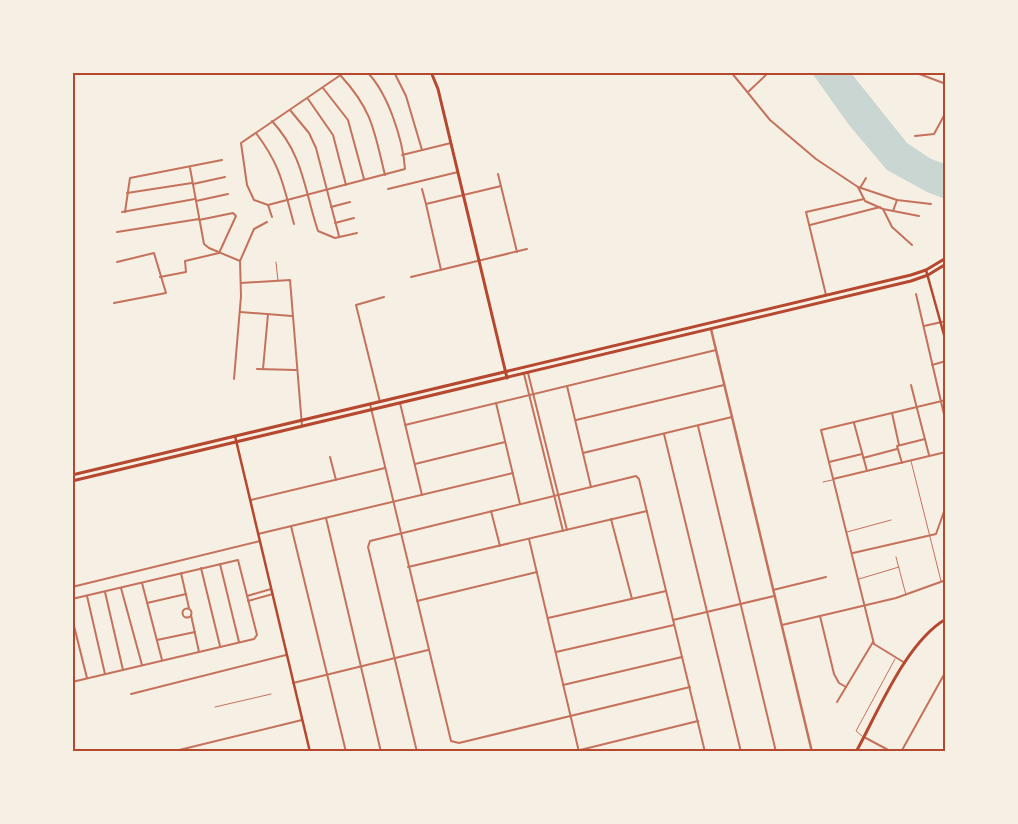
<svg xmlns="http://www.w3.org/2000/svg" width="1018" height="824" font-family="'Roboto Serif',serif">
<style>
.water{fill:#c9d6d2}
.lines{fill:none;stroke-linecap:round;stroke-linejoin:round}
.service{stroke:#c5725c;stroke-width:1}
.minor{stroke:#c5725c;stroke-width:2}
.tertiary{stroke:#c5725c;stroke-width:2.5}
.secondary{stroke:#b5482f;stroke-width:2.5}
.primary{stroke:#b5482f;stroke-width:3}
.neatline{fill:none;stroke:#b5482f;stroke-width:2}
</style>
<rect width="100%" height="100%" fill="#f6efe4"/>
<polygon class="water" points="812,73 851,73 907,143 931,159 945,164 945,199 927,192 887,170 849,125"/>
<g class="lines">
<g class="service">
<polyline points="276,262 278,281"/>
<polyline points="911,461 941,581"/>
<polyline points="823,482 832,480"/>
<polyline points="847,532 891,520"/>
<polyline points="896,557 906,595"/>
<polyline points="859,579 899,567"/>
<polyline points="215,707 271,694"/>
<polyline points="862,736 856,731 895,659"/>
</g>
<g class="minor">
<path d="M345,72L241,143L247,185L254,200L268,205L405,169C403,140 388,93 367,72"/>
<polyline points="394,72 406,96 422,150"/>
<polyline points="731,72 770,120 816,159 858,187 865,201 883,209 919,216"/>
<polyline points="914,72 946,84"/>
<path d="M341,76C373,111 374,131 385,175"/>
<polyline points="323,88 348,120 364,179"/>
<polyline points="748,92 769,72"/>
<polyline points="308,99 333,135 346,185"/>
<polyline points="290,110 309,133 316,148 339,236"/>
<path d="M272,121C304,156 304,189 318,231L335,238L357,233"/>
<path d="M256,133C281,166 283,185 294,224"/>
<polyline points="915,136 934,134 946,112"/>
<polyline points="402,155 451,143"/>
<polyline points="190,168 204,244 209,248 240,261"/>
<polyline points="498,174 517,252"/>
<polyline points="193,184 225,177"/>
<polyline points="858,187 897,200 931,204"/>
<polyline points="860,188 866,178"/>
<polyline points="388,189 458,172"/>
<polyline points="422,189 426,204"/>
<polyline points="127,193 192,183"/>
<polyline points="196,201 228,194"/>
<polyline points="268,205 272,217"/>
<polyline points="331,207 350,202"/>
<polyline points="883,209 892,227 912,245"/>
<polyline points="893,211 897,200"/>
<polyline points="122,212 195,199"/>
<polyline points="125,212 130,178 222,160"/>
<polyline points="335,223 354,218"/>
<polyline points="810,225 880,207"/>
<polyline points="117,232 199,219"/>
<polyline points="441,270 426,204 501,186"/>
<polyline points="160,277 186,272 185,261 219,253 236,216 233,213 199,220"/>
<polyline points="411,277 527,249"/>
<polyline points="241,283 290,280 302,426"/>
<polyline points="916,294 946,423"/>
<polyline points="826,295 806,212 864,199"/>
<polyline points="114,303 166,293 154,253 117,262"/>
<polyline points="240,312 292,316"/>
<polyline points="924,326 946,321"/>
<polyline points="932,365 946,361"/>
<polyline points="257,369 296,370"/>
<polyline points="263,369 268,314"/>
<polyline points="528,373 567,530"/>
<polyline points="524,374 563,531"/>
<polyline points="234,379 241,296 240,261 254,229 267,222"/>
<polyline points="911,385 929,455"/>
<polyline points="567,386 591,487"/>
<polyline points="380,402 356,305 384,297"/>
<polyline points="400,403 422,495"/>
<polyline points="496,403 520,504"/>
<polyline points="370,404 451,741 459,743 690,687"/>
<polyline points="892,413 899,445"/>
<polyline points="576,420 724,385"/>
<polyline points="854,423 867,471"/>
<polyline points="405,425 716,350"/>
<polyline points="698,426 776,752"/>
<polyline points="664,434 741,752"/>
<polyline points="583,453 732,417"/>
<polyline points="330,457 336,480"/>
<polyline points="863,458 897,449"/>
<polyline points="829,462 862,454"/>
<polyline points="902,463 897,446 925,439"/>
<polyline points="415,464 505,442"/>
<polyline points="833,479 946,452"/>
<polyline points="251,500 385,468"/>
<polyline points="491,511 500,546"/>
<polyline points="326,518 381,752"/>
<polyline points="611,519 632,599"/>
<polyline points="291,526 346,752"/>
<polyline points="258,534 513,473"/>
<polyline points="529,539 579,752"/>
<polyline points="853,553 936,534 946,506"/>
<polyline points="220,564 239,642"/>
<polyline points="408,567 647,511"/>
<polyline points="201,568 220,646"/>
<polyline points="181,573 189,608"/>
<polyline points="142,583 162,660"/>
<polyline points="72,587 260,541"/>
<polyline points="121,588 142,665"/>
<polyline points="773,590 826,577"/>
<polyline points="105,592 123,670"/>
<polyline points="87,596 105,674"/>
<polyline points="247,596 271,589"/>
<polyline points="72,599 238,560 257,635 254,639 72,682"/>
<polyline points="248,601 273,594"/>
<polyline points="417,601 537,572"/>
<polyline points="147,603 186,594"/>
<circle cx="187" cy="613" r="4.5"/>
<polyline points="191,615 199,652"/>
<polyline points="820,616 834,674 839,683 846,687"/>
<polyline points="72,618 87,678"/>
<polyline points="548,618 666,591"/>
<polyline points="673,620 774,596"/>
<polyline points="782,625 896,598 946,580"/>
<polyline points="157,640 195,632"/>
<polyline points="556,652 674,625"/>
<polyline points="905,663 874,644 821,430 946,400"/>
<polyline points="293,683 428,650"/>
<polyline points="563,685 682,657"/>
<polyline points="131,694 286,655"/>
<polyline points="837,702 873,642"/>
<polyline points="864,737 892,752"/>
<polyline points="175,751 302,720"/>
<polyline points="417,752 368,547 370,541 636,476 639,479 705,752"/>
<polyline points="572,752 698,721"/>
<polyline points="901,752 946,671"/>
</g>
<polyline class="tertiary" points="711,329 812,752"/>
<g class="secondary">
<polyline points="926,270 946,342"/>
<polyline points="235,436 310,752"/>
</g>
<g class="primary">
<polyline points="431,72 438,89 507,378"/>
<polyline points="72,475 911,275 926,270 946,258"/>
<polyline points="72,481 911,281 928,275 946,264"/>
<path d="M856,752C878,712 906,642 946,619"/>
</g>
</g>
<rect width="1018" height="824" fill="none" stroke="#f6efe4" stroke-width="148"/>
<rect x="74" y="74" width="870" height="676" class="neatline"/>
</svg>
